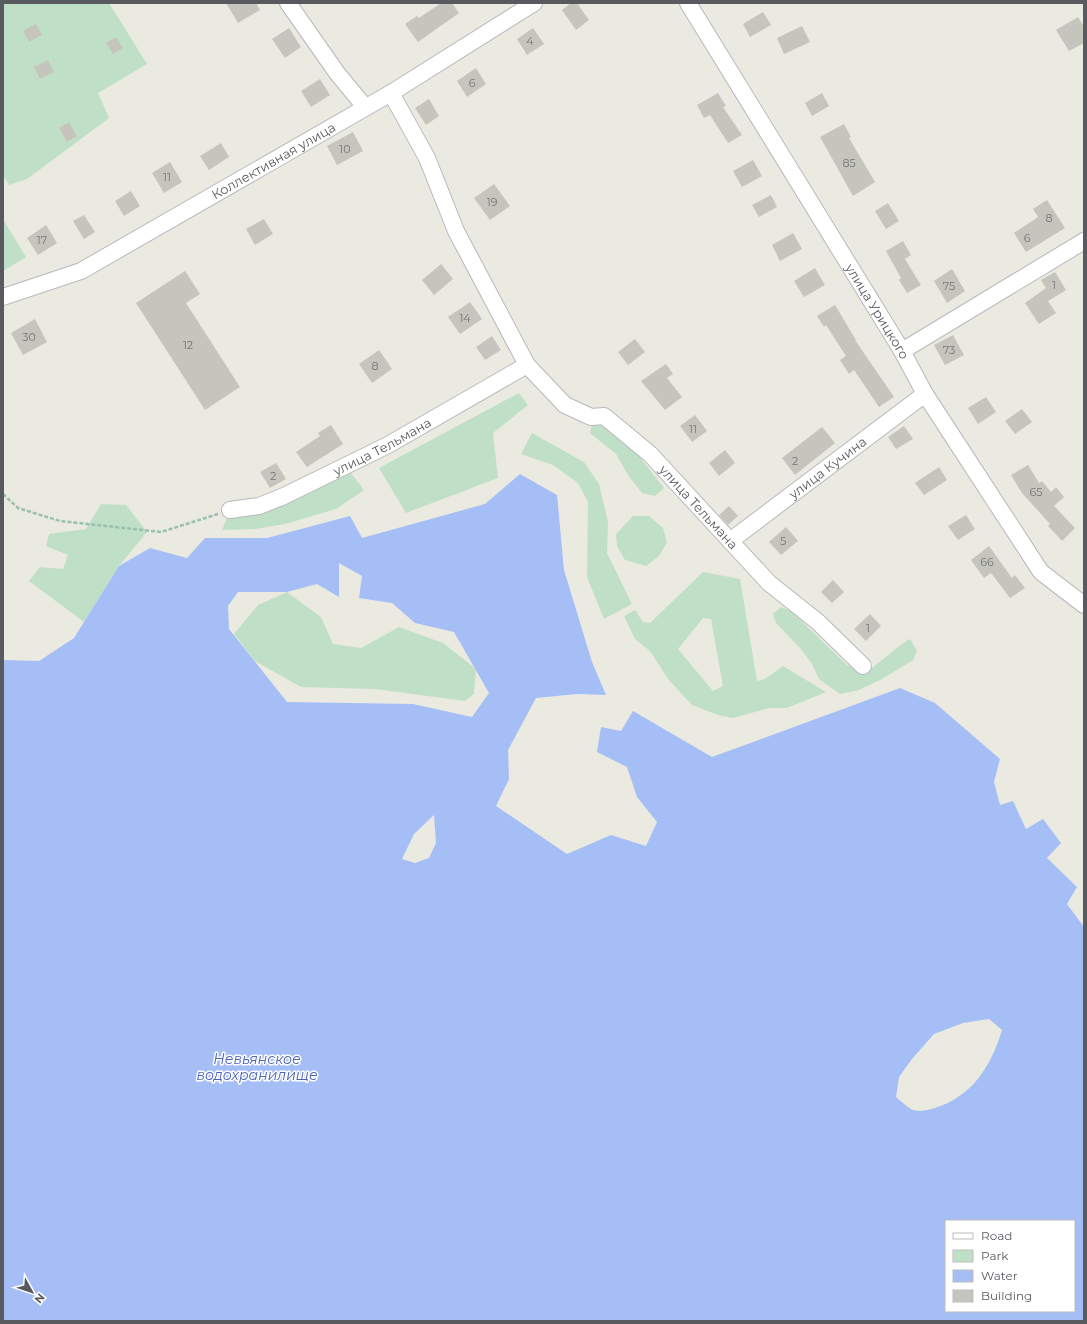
<svg xmlns="http://www.w3.org/2000/svg" width="1087" height="1324" font-family="Montserrat,sans-serif">
<style>
.green{fill:#bfe0c7;fill-rule:evenodd}
.water{fill:#a5bef6;fill-rule:evenodd}
.building{fill:#c6c5bd}
.lines{fill:none;stroke-linecap:round;stroke-linejoin:round}
.minor-casing{stroke:#b8b8be;stroke-width:18}
.path{stroke:#99bfae;stroke-width:2.5;stroke-dasharray:4 2;stroke-linecap:butt}
.minor{stroke:#fff;stroke-width:16}
.labels{text-anchor:middle;stroke-width:3;stroke-linejoin:round;paint-order:stroke}
.number-label{font-size:11px;fill:#747577}
.street-label{font-size:13px;fill:#595a60;stroke:#fff}
.water-label{font-size:14px;font-style:italic;fill:#4c64b5;stroke:#fff}
</style>
<rect width="100%" height="100%" fill="#eaeae0"/>
<g class="green">
<polygon points="3,3 109,3 147,64 98,93 109,118 27,179 9,185 3,176"/>
<polygon points="3,219 26,257 3,271"/>
<polygon points="519,393 528,405 493,433 498,478 406,513 379,468"/>
<polygon points="594,418 631,446 664,488 655,496 642,493 628,475 616,454 590,433"/>
<polygon points="532,433 584,462 599,484 608,522 607,553 632,604 604,619 587,577 588,502 578,483 553,465 521,454"/>
<polygon points="350,472 364,490 336,509 285,524 255,529 222,530 227,518 276,508"/>
<polygon points="101,504 126,505 147,532 119,566 84,622 29,581 40,567 63,569 68,555 46,546 49,534 86,529"/>
<polygon points="633,516 649,516 663,528 667,542 659,556 646,566 625,560 617,546 616,534"/>
<path d="M703,572L740,579L757,681L765,679L783,666L826,692L787,708H769L733,718L718,715L692,705L668,679L650,651L635,639L624,616L635,610L643,622L650,623ZM703,618L711,619L723,686L713,691L678,649Z"/>
<polygon points="287,592 321,617 333,644 361,648 399,627 443,643 476,669 474,694 465,701 375,689 301,687 255,661 234,634 258,605"/>
<polygon points="781,607 791,611 847,665 861,671 872,668 902,644 910,639 917,651 913,660 882,679 859,690 840,694 819,679 812,664 801,649 776,623 773,614"/>
</g>
<path class="water" d="M520,474L557,495L564,570L592,662L606,695L577,694L536,698L508,750L509,779L496,806L567,854L611,835L646,846L657,822L637,797L627,767L597,752L601,727L621,731L633,711L712,757L900,688L935,703L1000,759L994,782L1000,805L1013,801L1026,829L1043,819L1061,843L1047,858L1077,887L1067,904L1084,927V1321H3V660L39,661L74,638L119,566L150,548L187,558L205,538H267L350,516L362,538L485,504ZM339,563L362,576L359,598L392,603L415,623L454,632L489,693L472,717L413,704L287,702L229,629L228,606L238,592H287L317,584L339,597ZM434,815L436,843L429,858L415,863L402,859L414,834ZM989,1019L1002,1030C991,1066 973,1096 935,1108C927,1110 919,1113 911,1109C906,1106 901,1101 896,1097L899,1077L912,1059L934,1034L963,1023ZM946,1221H1074V1311H946Z"/>
<g class="building">
<polygon points="226,3 256,3 260,10 238,23"/>
<polygon points="441,3 452,3 459,13 418,42 405,24 417,16 419,18"/>
<polygon points="571,3 577,3 589,20 576,30 562,10"/>
<polygon points="763,12 771,25 750,37 743,24"/>
<polygon points="1078,17 1084,27 1084,43 1069,51 1056,30"/>
<polygon points="36,24 42,35 29,42 23,31"/>
<polygon points="802,26 810,42 784,54 777,38"/>
<polygon points="289,28 301,47 285,58 272,39"/>
<polygon points="533,28 544,44 527,55 517,39"/>
<polygon points="116,37 123,48 113,54 106,43"/>
<polygon points="48,60 54,72 40,79 34,67"/>
<polygon points="476,68 486,84 467,97 457,81"/>
<polygon points="320,79 330,95 311,107 301,91"/>
<polygon points="718,93 726,106 723,107 742,135 728,143 710,115 704,118 697,105"/>
<polygon points="822,93 829,106 812,116 805,103"/>
<polygon points="429,99 439,116 426,125 415,108"/>
<polygon points="69,122 77,136 67,142 59,128"/>
<polygon points="844,124 851,137 849,138 875,182 853,196 820,137"/>
<polygon points="353,132 363,151 337,165 327,146"/>
<polygon points="221,143 229,157 209,170 200,156"/>
<polygon points="753,160 762,176 742,187 733,171"/>
<polygon points="170,162 182,182 164,193 152,173"/>
<polygon points="494,184 510,206 490,220 474,198"/>
<polygon points="131,191 140,206 124,216 115,201"/>
<polygon points="771,195 777,207 759,217 752,205"/>
<polygon points="1047,200 1065,228 1026,252 1014,233 1038,217 1033,209"/>
<polygon points="888,203 899,221 886,229 875,211"/>
<polygon points="84,215 95,232 84,239 73,221"/>
<polygon points="264,219 273,234 255,245 246,229"/>
<polygon points="46,225 57,243 38,255 27,238"/>
<polygon points="793,233 802,249 780,261 772,245"/>
<polygon points="903,241 911,255 905,259 921,285 907,293 899,280 901,278 886,251"/>
<polygon points="441,264 453,279 434,295 422,280"/>
<polygon points="815,268 825,285 804,297 794,281"/>
<polygon points="952,269 965,291 947,303 934,281"/>
<polygon points="185,271 200,294 186,303 240,387 205,410 136,303"/>
<polygon points="1055,272 1066,290 1048,301 1056,313 1039,324 1025,303 1046,288 1041,280"/>
<polygon points="470,302 482,319 460,334 448,317"/>
<polygon points="835,305 856,340 855,340 894,397 879,407 854,370 849,374 840,360 846,356 826,325 824,327 817,316"/>
<polygon points="35,319 47,342 23,355 11,333"/>
<polygon points="953,335 964,355 945,365 934,345"/>
<polygon points="492,336 501,350 485,360 476,347"/>
<polygon points="635,339 645,352 628,365 618,352"/>
<polygon points="379,350 392,369 372,383 359,364"/>
<polygon points="666,364 673,374 667,378 682,397 665,410 641,381"/>
<polygon points="986,397 996,412 978,424 968,408"/>
<polygon points="1022,409 1032,422 1015,434 1005,421"/>
<polygon points="695,415 707,431 692,442 680,426"/>
<polygon points="331,425 343,444 307,467 296,452 320,436 318,433"/>
<polygon points="904,426 913,439 896,449 888,437"/>
<polygon points="822,427 835,443 795,475 782,458"/>
<polygon points="725,450 735,463 719,476 709,463"/>
<polygon points="276,463 286,479 270,488 260,472"/>
<polygon points="1028,465 1039,483 1042,481 1051,492 1056,487 1064,497 1054,506 1075,528 1062,541 1048,526 1050,524 1022,493 1011,475"/>
<polygon points="939,467 947,480 924,495 915,483"/>
<polygon points="729,506 738,516 728,525 719,515"/>
<polygon points="966,515 975,529 958,540 948,526"/>
<polygon points="786,527 798,541 781,555 769,542"/>
<polygon points="989,546 1012,578 1015,575 1025,588 1010,598 991,573 984,578 971,560"/>
<polygon points="833,580 844,592 832,603 821,592"/>
<polygon points="870,614 881,626 866,641 854,629"/>
</g>
<g class="lines">
<g class="minor-casing">
<g id="minor">
<polyline points="288,3 337,73 365,107"/>
<path id="s1" d="M688,3L902,351L925,394L1041,572L1084,605"/>
<path id="s2" d="M391,93L427,158L456,231L527,365L565,405L591,417L604,416L650,454L769,583L818,622L863,666"/>
<path id="s3" d="M3,297L81,271L391,93L534,3"/>
<polyline points="902,351 1084,241"/>
<path id="s4" d="M230,510L259,506L284,496L388,445L527,365"/>
<path id="s5" d="M730,541L925,394"/>
</g>
</g>
<polyline class="path" points="3,494 18,508 60,521 161,532 218,514"/>
<use href="#minor" class="minor"/>
</g>
<g class="labels">
<g class="number-label">
<text x="530" y="45">4</text>
<text x="472" y="87">6</text>
<text x="345" y="153">10</text>
<text x="849" y="167">85</text>
<text x="167" y="181">11</text>
<text x="492" y="206">19</text>
<text x="1049" y="222">8</text>
<text x="1027" y="242">6</text>
<text x="42" y="244">17</text>
<text x="1054" y="289">1</text>
<text x="949" y="290">75</text>
<text x="465" y="322">14</text>
<text x="29" y="341">30</text>
<text x="188" y="349">12</text>
<text x="949" y="354">73</text>
<text x="375" y="370">8</text>
<text x="693" y="433">11</text>
<text x="795" y="465">2</text>
<text x="273" y="480">2</text>
<text x="1036" y="496">65</text>
<text x="783" y="545">5</text>
<text x="987" y="566">66</text>
<text x="868" y="632">1</text>
</g>
<g class="street-label">
<text dy="5" stroke="none"><textPath href="#s3" startOffset="304">Коллективная улица</textPath></text>
<text dy="5" stroke="none"><textPath href="#s1" startOffset="362">улица Урицкого</textPath></text>
<text dy="5" stroke="none"><textPath href="#s4" startOffset="166">улица Тельмана</textPath></text>
<text dy="5" stroke="none"><textPath href="#s5" startOffset="122">улица Кучина</textPath></text>
<text dy="5" stroke="none"><textPath href="#s2" startOffset="533">улица Тельмана</textPath></text>
</g>
<g class="water-label">
<text x="257" y="1064">Невьянское<tspan x="257" dy="16">водохранилище</tspan></text>
</g>
</g>
<rect width="1087" height="1324" fill="none" stroke="#595a60" stroke-width="8"/>
<rect x="945" y="1220" width="130" height="92" fill="#ffffff" stroke="#bdbdbf"/>
<rect x="953" y="1233" width="20" height="6" fill="#ffffff" stroke="#bdbdbf"/>
<text x="981" y="1240" font-size="12" fill="#595a60">Road</text>
<rect x="953" y="1250" width="20" height="12" fill="#bfe0c7" stroke="#bdbdbf"/>
<text x="981" y="1260" font-size="12" fill="#595a60">Park</text>
<rect x="953" y="1270" width="20" height="12" fill="#a5bef6" stroke="#bdbdbf"/>
<text x="981" y="1280" font-size="12" fill="#595a60">Water</text>
<rect x="953" y="1290" width="20" height="12" fill="#c6c5bd" stroke="#bdbdbf"/>
<text x="981" y="1300" font-size="12" fill="#595a60">Building</text>
<g transform="translate(32 1292) rotate(130)" stroke="#ffffff" stroke-width="3" paint-order="stroke">
<path d="M0-3L7 15L0 10L-7 15Z" fill="#595a60"/>
<text y="-6" font-size="11" font-weight="bold" text-anchor="middle" fill="#595a60">N</text>
</g>
</svg>
